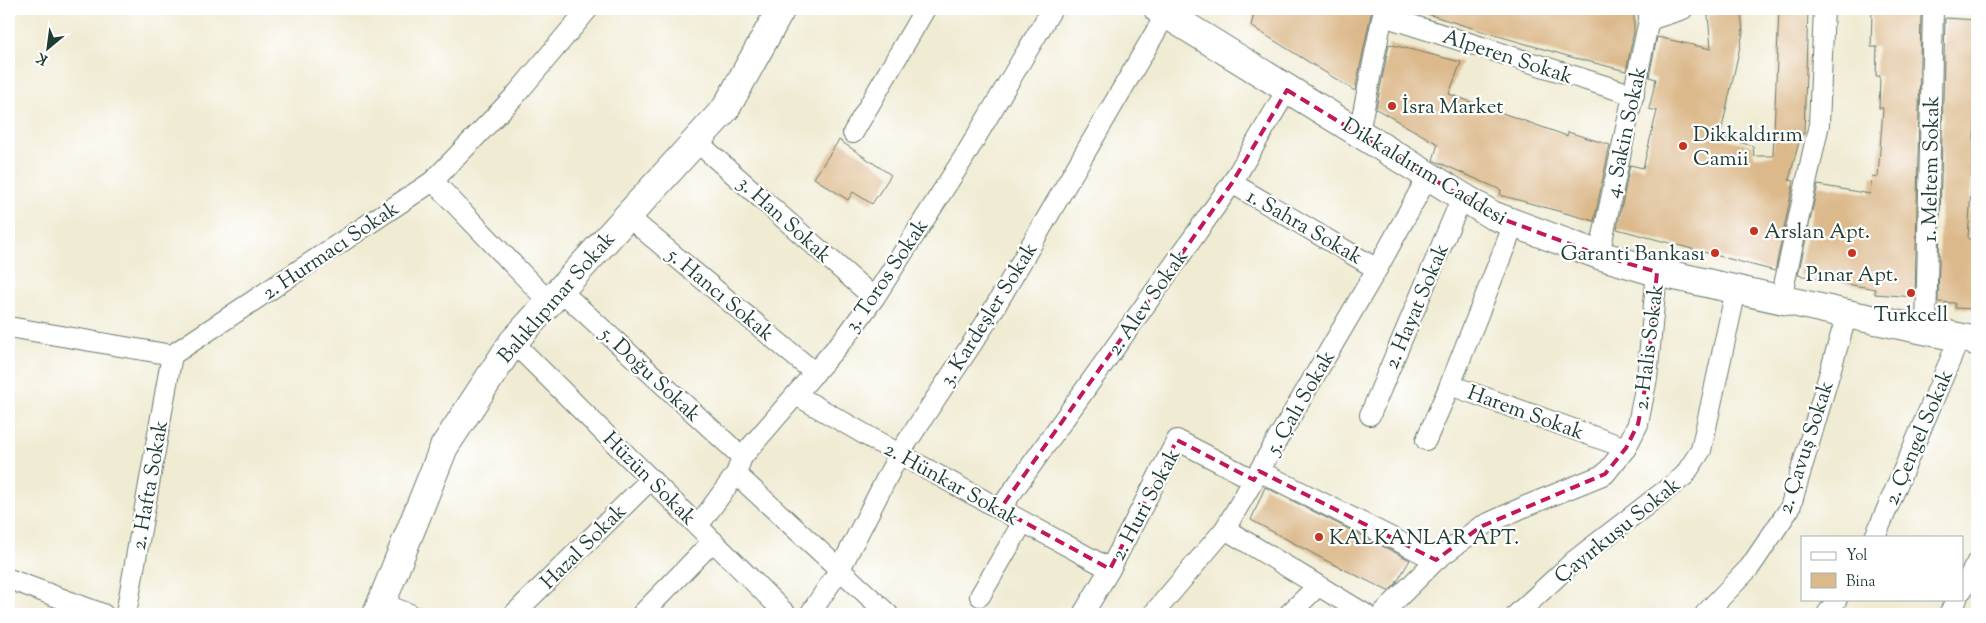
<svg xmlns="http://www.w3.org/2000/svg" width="1986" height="623" font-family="'Sorts Mill Goudy',serif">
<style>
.building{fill:#dcb98b}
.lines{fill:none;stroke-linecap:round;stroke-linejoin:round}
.street-casing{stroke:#687a6c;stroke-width:22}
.secondary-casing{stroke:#687a6c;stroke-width:30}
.primary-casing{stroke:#687a6c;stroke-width:30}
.street{stroke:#fff;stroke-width:20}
.secondary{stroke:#fff;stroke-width:28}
.primary{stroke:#fff;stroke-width:28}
.marked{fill:none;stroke:#c2185b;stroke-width:4;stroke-dasharray:10 6;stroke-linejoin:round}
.poi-dot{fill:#c8321e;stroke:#fff;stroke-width:2}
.labels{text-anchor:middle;stroke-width:4.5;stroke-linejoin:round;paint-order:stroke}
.street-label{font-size:21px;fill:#1f3d34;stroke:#fff}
.poi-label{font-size:21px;fill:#1f3d34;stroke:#fff;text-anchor:start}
</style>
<rect width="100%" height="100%" fill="#fff"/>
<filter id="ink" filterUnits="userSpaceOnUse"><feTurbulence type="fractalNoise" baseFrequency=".02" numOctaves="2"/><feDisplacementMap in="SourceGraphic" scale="10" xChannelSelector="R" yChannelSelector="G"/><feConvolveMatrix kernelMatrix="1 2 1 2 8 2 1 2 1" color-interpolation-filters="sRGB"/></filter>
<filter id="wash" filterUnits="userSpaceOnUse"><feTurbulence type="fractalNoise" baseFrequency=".0096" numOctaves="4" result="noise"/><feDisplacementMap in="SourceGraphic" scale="20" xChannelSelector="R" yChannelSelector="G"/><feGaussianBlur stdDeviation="1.12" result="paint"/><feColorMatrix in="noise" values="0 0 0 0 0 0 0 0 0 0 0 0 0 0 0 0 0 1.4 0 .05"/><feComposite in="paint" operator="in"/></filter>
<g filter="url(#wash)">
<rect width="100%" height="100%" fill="#f0ebd3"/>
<g id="blocks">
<g class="building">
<polygon points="1255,9 1372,9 1355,91 1251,26"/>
<polygon points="1425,9 1634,9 1634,32 1626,71 1571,57 1488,33 1424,13"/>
<polygon points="1779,9 1808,9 1804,134 1801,134 1789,180 1794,181 1775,271 1617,229 1630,165 1643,168 1657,111 1649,109 1656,79 1649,77 1657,37 1711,49 1708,15 1741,12 1743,33 1720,137 1753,146 1754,156 1773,156"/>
<polygon points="1872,12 1921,14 1915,297 1875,294 1875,289 1798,275 1818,185 1870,194 1872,176 1878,177 1883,108 1879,108 1880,76 1876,76 1877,47 1871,47"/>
<polygon points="1945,18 1977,20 1977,89 1968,239 1977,240 1975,309 1955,308 1955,303 1938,302"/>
<polygon points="1389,44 1461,62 1449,94 1567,136 1568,132 1610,145 1594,221 1500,195 1501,190 1433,160 1438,144 1376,109"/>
<polygon points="839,140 891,175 872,204 853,192 848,200 814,178"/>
<polygon points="1265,487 1410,560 1395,585 1388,591 1325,560 1251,520"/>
</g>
</g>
</g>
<g filter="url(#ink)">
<use href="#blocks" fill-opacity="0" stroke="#687a6c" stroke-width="1"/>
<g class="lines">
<g class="street-casing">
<g id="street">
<polyline points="1383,16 1634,95"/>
<polyline points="1649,20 1683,9"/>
<polyline points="1359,132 1384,9"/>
<polyline points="853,133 925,9"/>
<polyline points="696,141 874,298"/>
<polyline points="433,181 549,302"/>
<polyline points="1232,183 1377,269"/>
<polyline points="627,216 815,373"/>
<polyline points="1514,224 1450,385 1626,448"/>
<polyline points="1599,255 1649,20 1649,9"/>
<polyline points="560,290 742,457"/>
<polyline points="1781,299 1819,124 1824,9"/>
<polyline points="9,327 172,355 433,181 514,97 588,9"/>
<polyline points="1926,330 1933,9"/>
<polyline points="513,342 786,614"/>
<polyline points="796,395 899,454 1110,569"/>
<polyline points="1370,415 1462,197"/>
<polyline points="1426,440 1450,385"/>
<polyline points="1259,471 1436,560"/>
<polyline points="736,474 888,614"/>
<polyline points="1000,509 1232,183 1287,90"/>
<polyline points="698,526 736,474 742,457 848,334 874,298 963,159 1052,9"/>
<polyline points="1225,529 1365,614"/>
<polyline points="1875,537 1960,337"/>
<polyline points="9,579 103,614"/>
<polyline points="1962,590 1977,562"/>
<polyline points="980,596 1023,522"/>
<polyline points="380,603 410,614"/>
<polyline points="126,614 172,355"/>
<polyline points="514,614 651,479"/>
<polyline points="642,614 713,541"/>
<polyline points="810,614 840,569 899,454 985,324 1166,14 1168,9"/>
<polyline points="1083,614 1110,569 1177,440 1254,480"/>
<polyline points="1153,614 1225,529 1377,269 1428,176"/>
<polyline points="1289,614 1318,586"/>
<polyline points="1382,614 1436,560 1480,527 1526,506 1605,474 1626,448 1638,424 1647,378 1657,272"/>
<polyline points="1517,614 1574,561 1684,476 1701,450 1736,290"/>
<polyline points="1705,614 1750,567 1790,508 1847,314"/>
<polyline points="1827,614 1837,599"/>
<polyline points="1949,614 1957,599"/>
</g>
</g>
<g class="secondary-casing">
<polyline id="secondary" points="377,614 444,447 513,342 726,108 781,9"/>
</g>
<g class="primary-casing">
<polyline id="primary" points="1158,9 1492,215 1599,255 1657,272 1847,314 1977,341"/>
</g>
<use href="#street" class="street"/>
<use href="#secondary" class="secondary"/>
<use href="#primary" class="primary"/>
</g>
</g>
<path class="marked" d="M1287,90L1492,215L1599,255L1657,272L1647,378L1638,424L1626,448L1605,474L1480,527L1436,560L1259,471L1254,480L1177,440L1110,569L1000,509L1232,183Z"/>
<g class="poi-dot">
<circle cx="1392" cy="106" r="5"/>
<circle cx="1683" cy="146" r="5"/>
<circle cx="1754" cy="231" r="5"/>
<circle cx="1715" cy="253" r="5"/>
<circle cx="1852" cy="253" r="5"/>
<circle cx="1911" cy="293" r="5"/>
<circle cx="1319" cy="537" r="5"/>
</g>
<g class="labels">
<g class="street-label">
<text transform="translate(1508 56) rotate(18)" y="7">Alperen Sokak</text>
<text transform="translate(1625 132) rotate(-78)" y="7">4. Sakin Sokak</text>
<text transform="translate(1930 169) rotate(-89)" y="7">1. Meltem Sokak</text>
<text transform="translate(1425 171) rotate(31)" y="7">Dikkaldırım Caddesi</text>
<text transform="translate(785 219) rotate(42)" y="7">3. Han Sokak</text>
<text transform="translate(1305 226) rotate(30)" y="7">1. Sahra Sokak</text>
<text transform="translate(330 250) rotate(-34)" y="7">2. Hurmacı Sokak</text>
<text transform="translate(886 275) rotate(-56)" y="7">3. Toros Sokak</text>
<text transform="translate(721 294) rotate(40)" y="7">5. Hancı Sokak</text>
<text transform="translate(556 297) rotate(-49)" y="7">Balıklıpınar Sokak</text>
<text transform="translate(1147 302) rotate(-55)" y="7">2. Alev Sokak</text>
<text transform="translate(1416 306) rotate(-67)" y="7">2. Hayat Sokak</text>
<text transform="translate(988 314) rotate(-58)" y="7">3. Kardeşler Sokak</text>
<text transform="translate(1648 347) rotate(-83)" y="7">2. Halis Sokak</text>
<text transform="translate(651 374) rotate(43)" y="7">5. Doğu Sokak</text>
<text transform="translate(1300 402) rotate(-60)" y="7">5. Çalı Sokak</text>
<text transform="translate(1526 412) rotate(20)" y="7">Harem Sokak</text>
<text transform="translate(1918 437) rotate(-67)" y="7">2. Çengel Sokak</text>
<text transform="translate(1805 447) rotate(-72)" y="7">2. Çavuş Sokak</text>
<text transform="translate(650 478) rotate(45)" y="7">Hüzün Sokak</text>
<text transform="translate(952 483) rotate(29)" y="7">2. Hünkar Sokak</text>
<text transform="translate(149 485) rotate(-80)" y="7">2. Hafta Sokak</text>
<text transform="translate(1145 504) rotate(-62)" y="7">2. Huri Sokak</text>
<text transform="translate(1617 530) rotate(-39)" y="7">Çayırkuşu Sokak</text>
<text transform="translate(583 546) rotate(-45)" y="7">Hazal Sokak</text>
</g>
<g class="poi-label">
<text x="1402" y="113">İsra Market</text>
<text x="1693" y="141">Dikkaldırım<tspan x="1693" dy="24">Camii</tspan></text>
<text x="1764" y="238">Arslan Apt.</text>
<text x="1705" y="260" text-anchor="end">Garanti Bankası</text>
<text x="1852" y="281" text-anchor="middle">Pınar Apt.</text>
<text x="1911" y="321" text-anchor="middle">Turkcell</text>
<text x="1329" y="544">KALKANLAR APT.</text>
</g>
</g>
<rect width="1986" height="623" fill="none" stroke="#fff" stroke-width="30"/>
<rect x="1801" y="536" width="162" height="65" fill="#ffffff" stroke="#a5b1ae"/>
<rect x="1811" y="552" width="25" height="8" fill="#ffffff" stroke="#a5b1ae"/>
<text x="1846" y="560" font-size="15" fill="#1f3d34">Yol</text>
<rect x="1811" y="573" width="25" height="15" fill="#dcb98b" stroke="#a5b1ae"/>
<text x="1846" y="586" font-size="15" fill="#1f3d34">Bina</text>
<g transform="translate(48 48) rotate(209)" stroke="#ffffff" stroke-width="4" paint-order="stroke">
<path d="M0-4L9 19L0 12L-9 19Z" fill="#1f3d34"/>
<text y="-8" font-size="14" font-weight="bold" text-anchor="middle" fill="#1f3d34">K</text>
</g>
</svg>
